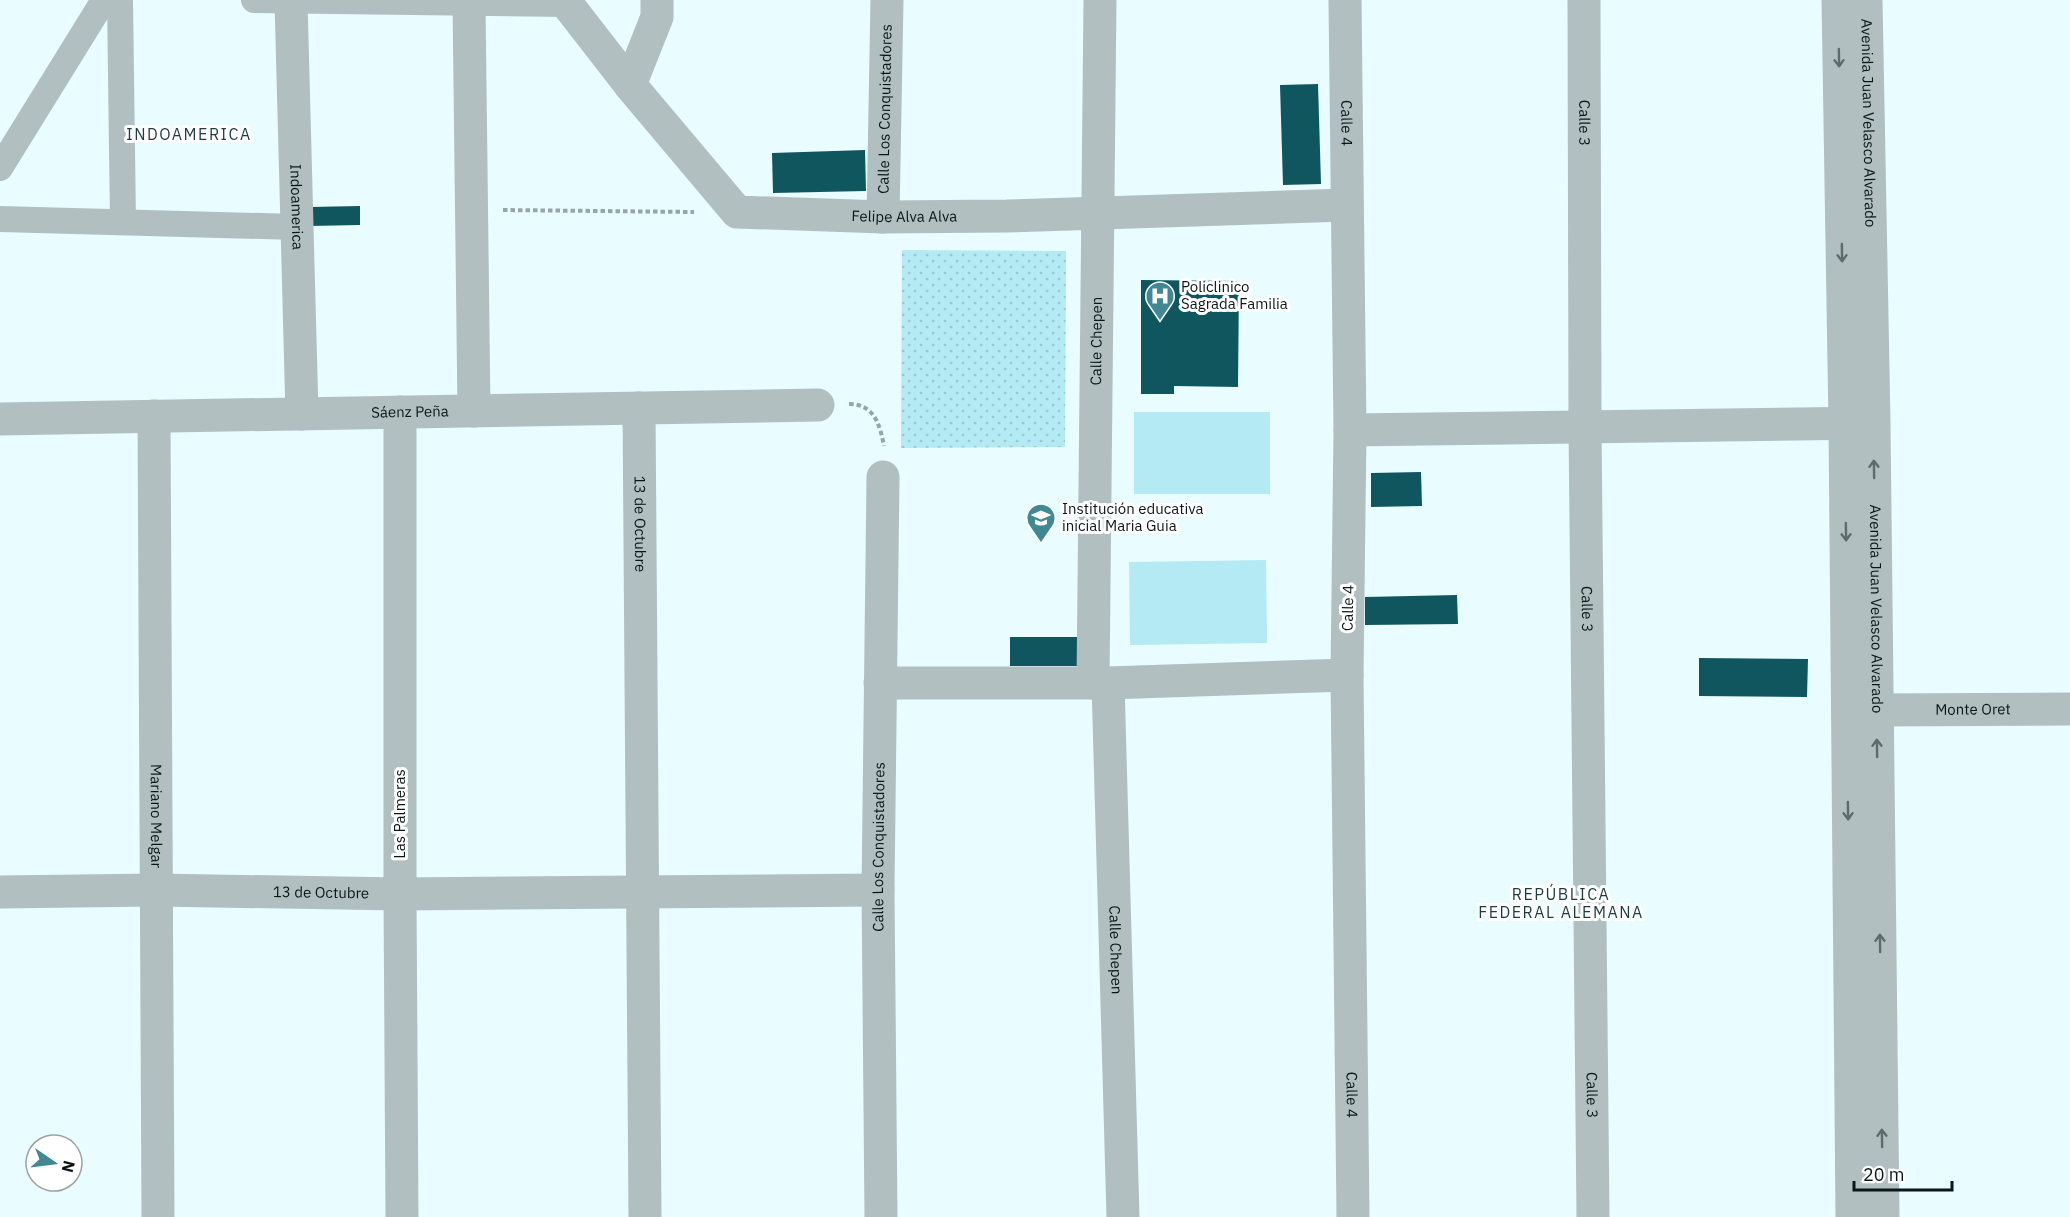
<svg xmlns="http://www.w3.org/2000/svg" width="2070" height="1217" font-family="'IBM Plex Sans',sans-serif">
<style>
.green{fill:url(#green-dots)}
.pitch{fill:#b3eaf4}
.building{fill:#0f565f}
.lines{fill:none;stroke-linecap:round;stroke-linejoin:round}
.path{stroke:#96a6a8;stroke-width:4;stroke-dasharray:4.5 3;stroke-linecap:butt}
.pedestrian{stroke:#b2bfc1;stroke-width:26}
.minor{stroke:#b2bfc1;stroke-width:33}
.tertiary{stroke:#b2bfc1;stroke-width:33}
.oneway{stroke:#5e6a6c}
.labels{text-anchor:middle;stroke-width:6;stroke-linejoin:round;paint-order:stroke}
.street-label{font-size:15px;fill:#0b1618;stroke:#fff}
.poi-label{font-size:15px;fill:#0b1618;stroke:#fff;text-anchor:start}
.neighbourhood-label{font-size:16px;letter-spacing:1.5px;fill:#1b3c41;stroke:#fff}
</style>
<defs>
<pattern id="green-dots" width="8" height="8" patternUnits="userSpaceOnUse" patternTransform="scale(1.5)"><rect width="8" height="8" fill="#b3eaf4"/><path d="M2 2h.1M6 6h.1" fill="none" stroke="#99c8d0" stroke-width="1.8" stroke-linecap="round"/></pattern>
</defs>
<rect width="100%" height="100%" fill="#e9fcff"/>
<polygon class="green" points="902,250 1066,251 1065,447 901,448"/>
<g class="pitch">
<rect x="1134" y="412" width="136" height="82"/>
<polygon points="1266,560 1267,643 1130,645 1129,562"/>
</g>
<g class="building">
<polygon points="1318,84 1321,184 1283,185 1280,85"/>
<polygon points="865,150 866,191 773,193 772,153"/>
<polygon points="360,206 360,225 309,226 310,207"/>
<polygon points="1141,280 1239,281 1238,387 1174,386 1174,394 1141,394"/>
<polygon points="1421,472 1422,506 1371,507 1371,473"/>
<polygon points="1457,595 1458,624 1365,625 1365,597"/>
<polygon points="1010,637 1080,637 1081,666 1010,666"/>
<polygon points="1699,658 1808,659 1807,697 1699,696"/>
</g>
<g class="lines">
<g class="path">
<polyline points="503,210 694,212"/>
<path d="M849,404C875,404 880,426 884,446"/>
</g>
<g class="pedestrian">
<polyline points="120,0 123,222"/>
<polyline points="254,0 567,4"/>
<polyline points="0,168 104,0"/>
<polyline points="0,219 297,227"/>
</g>
<g class="minor">
<path id="s1" d="M564,0L630,85L737,212L883,217L1007,216L1346,205"/>
<path id="s2" d="M1345,0L1350,430L1347,675L1353,1217"/>
<path id="s3" d="M1584,0L1585,426L1593,1217"/>
<path id="s4" d="M291,1L302,414"/>
<polyline points="469,3 474,411"/>
<polyline points="630,85 657,17 657,0"/>
<path id="s5" d="M883,217L887,0"/>
<path id="s6" d="M639,408L645,1217"/>
<polyline points="400,412 400,894 402,1217"/>
<path id="s7" d="M154,416L158,1217"/>
<path id="s8" d="M0,419L818,405"/>
<polyline points="1350,430 1872,423"/>
<polyline points="880,683 1108,683 1347,675"/>
<path id="s9" d="M1093,683L1100,0"/>
<path id="s10" d="M1108,683L1123,1217"/>
<path id="s11" d="M1877,710L2070,709"/>
<path id="s12" d="M0,892L156,890L400,894L878,890"/>
<path id="s13" d="M881,1217L878,890L883,477"/>
</g>
<g class="tertiary">
<polyline points="1838,0 1845,424 1852,1217"/>
<path id="s14" d="M1866,0L1874,423L1883,1217"/>
</g>
</g>
<defs><path id="oneway-shaft" d="M-6 0H5M1.5-3L5.5 0L1.5 3" fill="none" stroke-width="1.6" stroke-linecap="round" stroke-linejoin="round" transform="scale(1.5)"/></defs>
<g class="oneway">
<use href="#oneway-shaft" transform="translate(1839 58) rotate(89)"/>
<use href="#oneway-shaft" transform="translate(1842 253) rotate(89)"/>
<use href="#oneway-shaft" transform="translate(1874 469) rotate(-91)"/>
<use href="#oneway-shaft" transform="translate(1846 532) rotate(89)"/>
<use href="#oneway-shaft" transform="translate(1877 748) rotate(-91)"/>
<use href="#oneway-shaft" transform="translate(1848 811) rotate(89)"/>
<use href="#oneway-shaft" transform="translate(1880 943) rotate(-91)"/>
<use href="#oneway-shaft" transform="translate(1882 1138) rotate(-91)"/>
</g>
<defs>
<g id="hospital-pin" transform="scale(1.5)"><path d="M0 17L-7.5 6A9.5 9.5 0 1 1 7.5 6Z" fill="#428893" stroke="#fff"/><path d="M-5-5h3v3.5h4V-5h3V5h-3V1.5h-4V5h-3Z" fill="#fff"/></g>
<g id="school-pin" transform="scale(1.5)"><path d="M0 17L-7.5 6A9.5 9.5 0 1 1 7.5 6Z" fill="#428893" stroke="#fff"/><path d="M0-5L7-2L0 1L-7-2ZM-4 1L0 2.5L4 1V4Q0 6-4 4Z" fill="#fff"/></g>
</defs>
<g fill-rule="evenodd">
<use href="#hospital-pin" x="1160" y="296"/>
<use href="#school-pin" x="1041" y="518"/>
</g>
<g class="labels">
<g class="street-label">
<text dy="5" stroke="none"><textPath href="#s5" startOffset="108">Calle Los Conquistadores</textPath></text>
<text dy="5" stroke="none"><textPath href="#s2" startOffset="123">Calle 4</textPath></text>
<text dy="5" stroke="none"><textPath href="#s3" startOffset="123">Calle 3</textPath></text>
<text dy="5" stroke="none"><textPath href="#s14" startOffset="123">Avenida Juan Velasco Alvarado</textPath></text>
<text dy="5" stroke="none"><textPath href="#s4" startOffset="206">Indoamerica</textPath></text>
<text dy="5" stroke="none"><textPath href="#s1" startOffset="441">Felipe Alva Alva</textPath></text>
<text dy="5" stroke="none"><textPath href="#s9" startOffset="342">Calle Chepen</textPath></text>
<text dy="5" stroke="none"><textPath href="#s8" startOffset="410">Sáenz Peña</textPath></text>
<text dy="5" stroke="none"><textPath href="#s6" startOffset="116">13 de Octubre</textPath></text>
<text transform="translate(1348 608) rotate(-89)" y="5">Calle 4</text>
<text dy="5" stroke="none"><textPath href="#s14" startOffset="609">Avenida Juan Velasco Alvarado</textPath></text>
<text dy="5" stroke="none"><textPath href="#s3" startOffset="609">Calle 3</textPath></text>
<text dy="5" stroke="none"><textPath href="#s11" startOffset="96">Monte Oret</textPath></text>
<text transform="translate(400 814) rotate(-90)" y="5">Las Palmeras</text>
<text dy="5" stroke="none"><textPath href="#s7" startOffset="400">Mariano Melgar</textPath></text>
<text dy="5" stroke="none"><textPath href="#s13" startOffset="370">Calle Los Conquistadores</textPath></text>
<text dy="5" stroke="none"><textPath href="#s12" startOffset="321">13 de Octubre</textPath></text>
<text dy="5" stroke="none"><textPath href="#s10" startOffset="267">Calle Chepen</textPath></text>
<text dy="5" stroke="none"><textPath href="#s2" startOffset="1095">Calle 4</textPath></text>
<text dy="5" stroke="none"><textPath href="#s3" startOffset="1095">Calle 3</textPath></text>
</g>
<g class="poi-label">
<text x="1181" y="292">Policlinico<tspan x="1181" dy="17">Sagrada Familia</tspan></text>
<text x="1062" y="514">Institución educativa<tspan x="1062" dy="17">inicial Maria Guia</tspan></text>
</g>
<g class="neighbourhood-label">
<text x="189" y="140">INDOAMERICA</text>
<text x="1561" y="900">REPÚBLICA<tspan x="1561" dy="18">FEDERAL ALEMANA</tspan></text>
</g>
</g>
<g transform="translate(54 1163) rotate(104)"><circle r="28" fill="#ffffff" stroke="#9da2a3" stroke-width="1.5"/>
<path d="M0-4.5L10 22L0 15L-10 22Z" fill="#428893"/>
<text y="-9" font-size="16" font-weight="bold" text-anchor="middle" fill="#0b1618">N</text>
</g>
<path d="M1854 1181v9h98v-9" fill="none" stroke="#0b1618" stroke-width="3"/>
<text x="1863" y="1181" font-size="18" fill="#0b1618" stroke="#ffffff" stroke-width="4.5" paint-order="stroke">20 m</text>
</svg>
